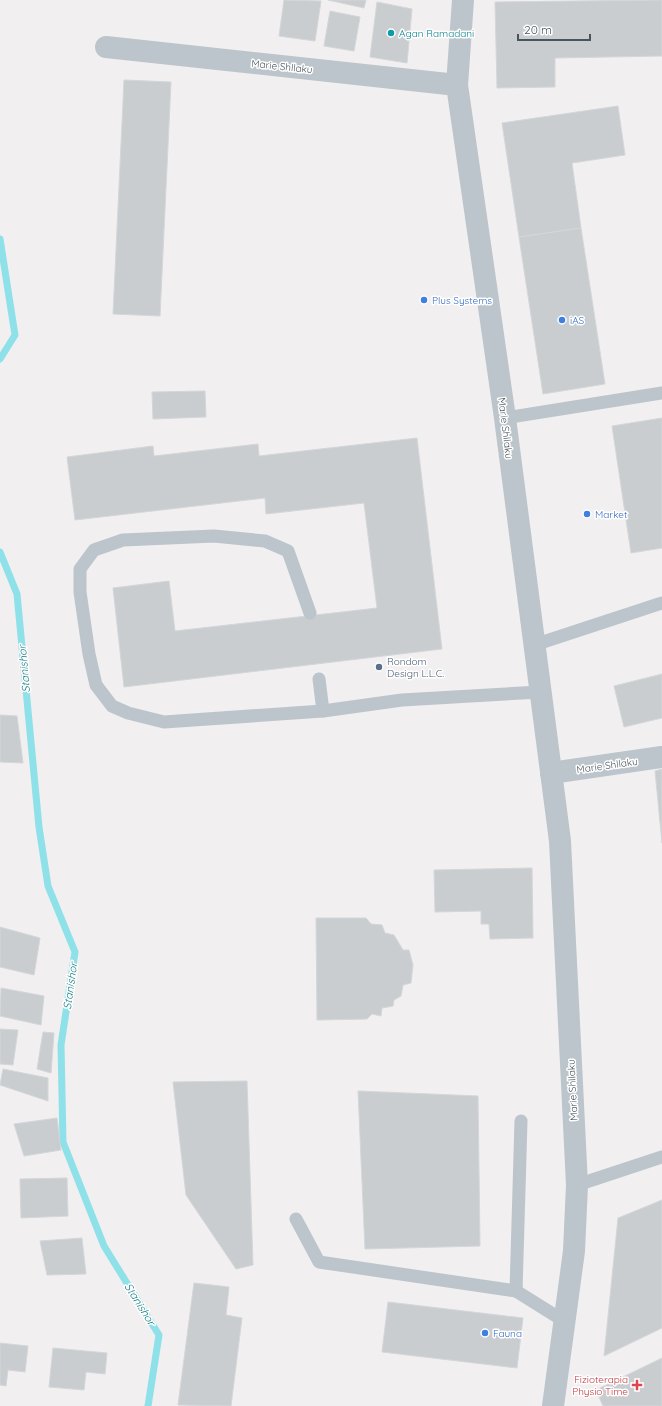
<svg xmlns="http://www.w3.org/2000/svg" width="662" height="1406" font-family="Quicksand,sans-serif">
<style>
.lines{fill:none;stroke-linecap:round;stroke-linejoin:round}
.stream{stroke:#8ee1e8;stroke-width:7}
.building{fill:#c9cdd0;stroke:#d3d6da}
.service{stroke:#bbc5cb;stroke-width:13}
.minor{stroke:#bbc5cb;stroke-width:22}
.tertiary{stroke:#bbc5cb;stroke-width:22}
.culture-dot{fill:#0f9aa8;stroke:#fff;stroke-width:1.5}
.shop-dot{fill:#3f7fe0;stroke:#fff;stroke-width:1.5}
.service-dot{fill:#5c6f8a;stroke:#fff;stroke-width:1.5}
.health-dot{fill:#e0444e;stroke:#fff;stroke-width:1.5}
.labels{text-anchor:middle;stroke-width:3;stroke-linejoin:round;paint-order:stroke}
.culture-label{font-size:10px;fill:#0d838f;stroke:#fff;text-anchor:start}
.street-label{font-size:10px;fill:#48555b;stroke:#fff}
.shop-label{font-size:10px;fill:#366cbe;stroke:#fff;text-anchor:start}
.service-label{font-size:10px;fill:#4e5e75;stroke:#fff;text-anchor:start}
.health-label{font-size:10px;fill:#be3a42;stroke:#fff;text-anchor:end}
.water-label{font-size:11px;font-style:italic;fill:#137d86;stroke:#fff}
</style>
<rect width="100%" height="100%" fill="#f1efef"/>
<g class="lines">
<g class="stream">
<polyline points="0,239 15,335 0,359"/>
<polyline points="0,552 17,594 39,827 48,886 75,952 61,1045 63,1142 104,1246 159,1335 148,1406"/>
</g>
</g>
<g class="building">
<polygon points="284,0 321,1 315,41 279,36"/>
<polygon points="328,0 366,0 364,8"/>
<polygon points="662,0 662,56 555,58 555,87 497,88 495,2"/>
<polygon points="377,2 412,9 407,63 370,57"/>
<polygon points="330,11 360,17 354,51 324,46"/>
<polygon points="124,80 171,82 160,316 113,314"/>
<polygon points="618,106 625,155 572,163 581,228 519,237 502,123"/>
<polygon points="581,228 605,384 543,394 519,237"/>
<polygon points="205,391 206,417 153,419 152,392"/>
<polygon points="662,418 662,548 631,553 612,426"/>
<polygon points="417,438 442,649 124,687 113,588 169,581 175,631 377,608 364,503 266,514 265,498 75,520 67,457 153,446 154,456 258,444 259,456"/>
<polygon points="662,674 662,718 624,727 614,686"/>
<polygon points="0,715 17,716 23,763 0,762"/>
<polygon points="662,769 662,843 655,771"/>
<polygon points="532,868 533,938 490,939 489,924 481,924 481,911 435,912 434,870"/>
<polygon points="316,918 366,918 371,924 382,925 385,933 394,935 403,950 409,950 413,965 411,983 403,985 401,996 394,1000 393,1006 382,1008 381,1016 372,1014 367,1019 317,1020"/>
<polygon points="0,927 40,938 34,975 0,967"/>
<polygon points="1,988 44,996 41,1025 0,1016"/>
<polygon points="0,1029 18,1030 13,1065 0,1064"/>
<polygon points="43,1032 54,1033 51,1073 37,1069"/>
<polygon points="3,1069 48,1078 48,1101 0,1085"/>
<polygon points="247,1081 253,1265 236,1269 186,1195 173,1082"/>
<polygon points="358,1091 478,1096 480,1246 365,1249"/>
<polygon points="57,1118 61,1150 24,1156 14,1124"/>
<polygon points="67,1178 68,1216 21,1218 20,1179"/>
<polygon points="662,1200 662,1328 604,1356 618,1218"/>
<polygon points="82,1238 86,1274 47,1275 40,1241"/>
<polygon points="194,1283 229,1287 226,1315 242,1318 231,1406 178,1405"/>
<polygon points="388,1302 523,1318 517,1368 382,1352"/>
<polygon points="0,1343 28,1346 25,1372 8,1370 6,1386 0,1385"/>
<polygon points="53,1348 107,1353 105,1374 86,1372 84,1390 49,1387"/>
<polygon points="662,1358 662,1406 603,1406 596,1390"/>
</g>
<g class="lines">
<g class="service">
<polyline points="505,418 662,393"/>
<polyline points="310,613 288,551 265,541 214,536 123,540 94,550 80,569 80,592 89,654 96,685 112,706 128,713 164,722 323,711 319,679"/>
<polyline points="534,645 662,603"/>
<polyline points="323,711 402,700 540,692"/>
<polyline points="577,1185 662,1157"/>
<polyline points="296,1219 319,1262 516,1291 564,1321"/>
<polyline points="516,1291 521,1121"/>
</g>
<g class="minor">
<polyline points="106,47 457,85"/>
<polyline points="551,773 662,757"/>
</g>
<polyline class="tertiary" points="463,0 457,85 505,418 560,841 577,1185 574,1251 553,1406"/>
</g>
<circle class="culture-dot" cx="391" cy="33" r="4"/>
<g class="shop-dot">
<circle cx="424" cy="300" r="4"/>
<circle cx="562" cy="320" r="4"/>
<circle cx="587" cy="514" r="4"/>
<circle cx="485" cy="1333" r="4"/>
</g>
<circle class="service-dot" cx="379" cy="667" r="4"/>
<path class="health-dot" d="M635 1379h4v4h4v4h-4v4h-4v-4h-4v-4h4z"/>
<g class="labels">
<g class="culture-label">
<text x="399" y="37">Agan Ramadani</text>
</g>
<g class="street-label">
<text transform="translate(282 66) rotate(6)" y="4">Marie Shllaku</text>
<text transform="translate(506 428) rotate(83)" y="4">Marie Shllaku</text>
<text transform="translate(607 765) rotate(-8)" y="4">Marie Shllaku</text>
<text transform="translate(572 1090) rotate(-93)" y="4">Marie Shllaku</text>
</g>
<g class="shop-label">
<text x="432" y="304">Plus Systems</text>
<text x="570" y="324">iAS</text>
<text x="595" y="518">Market</text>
<text x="493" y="1337">Fauna</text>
</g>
<g class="service-label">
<text x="387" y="665">Rondom<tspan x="387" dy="12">Design L.L.C.</tspan></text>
</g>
<g class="health-label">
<text x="628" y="1383">Fizioterapia<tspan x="628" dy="12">Physio Time</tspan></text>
</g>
<g class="water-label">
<text transform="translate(24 669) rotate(-95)" y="4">Stanishor</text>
<text transform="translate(70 986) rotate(-82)" y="4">Stanishor</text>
<text transform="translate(140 1304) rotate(58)" y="4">Stanishor</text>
</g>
</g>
<path d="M518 34v6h72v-6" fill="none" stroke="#48555b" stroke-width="2"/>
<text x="524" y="34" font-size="12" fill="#48555b" stroke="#ffffff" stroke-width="3" paint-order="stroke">20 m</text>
</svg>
